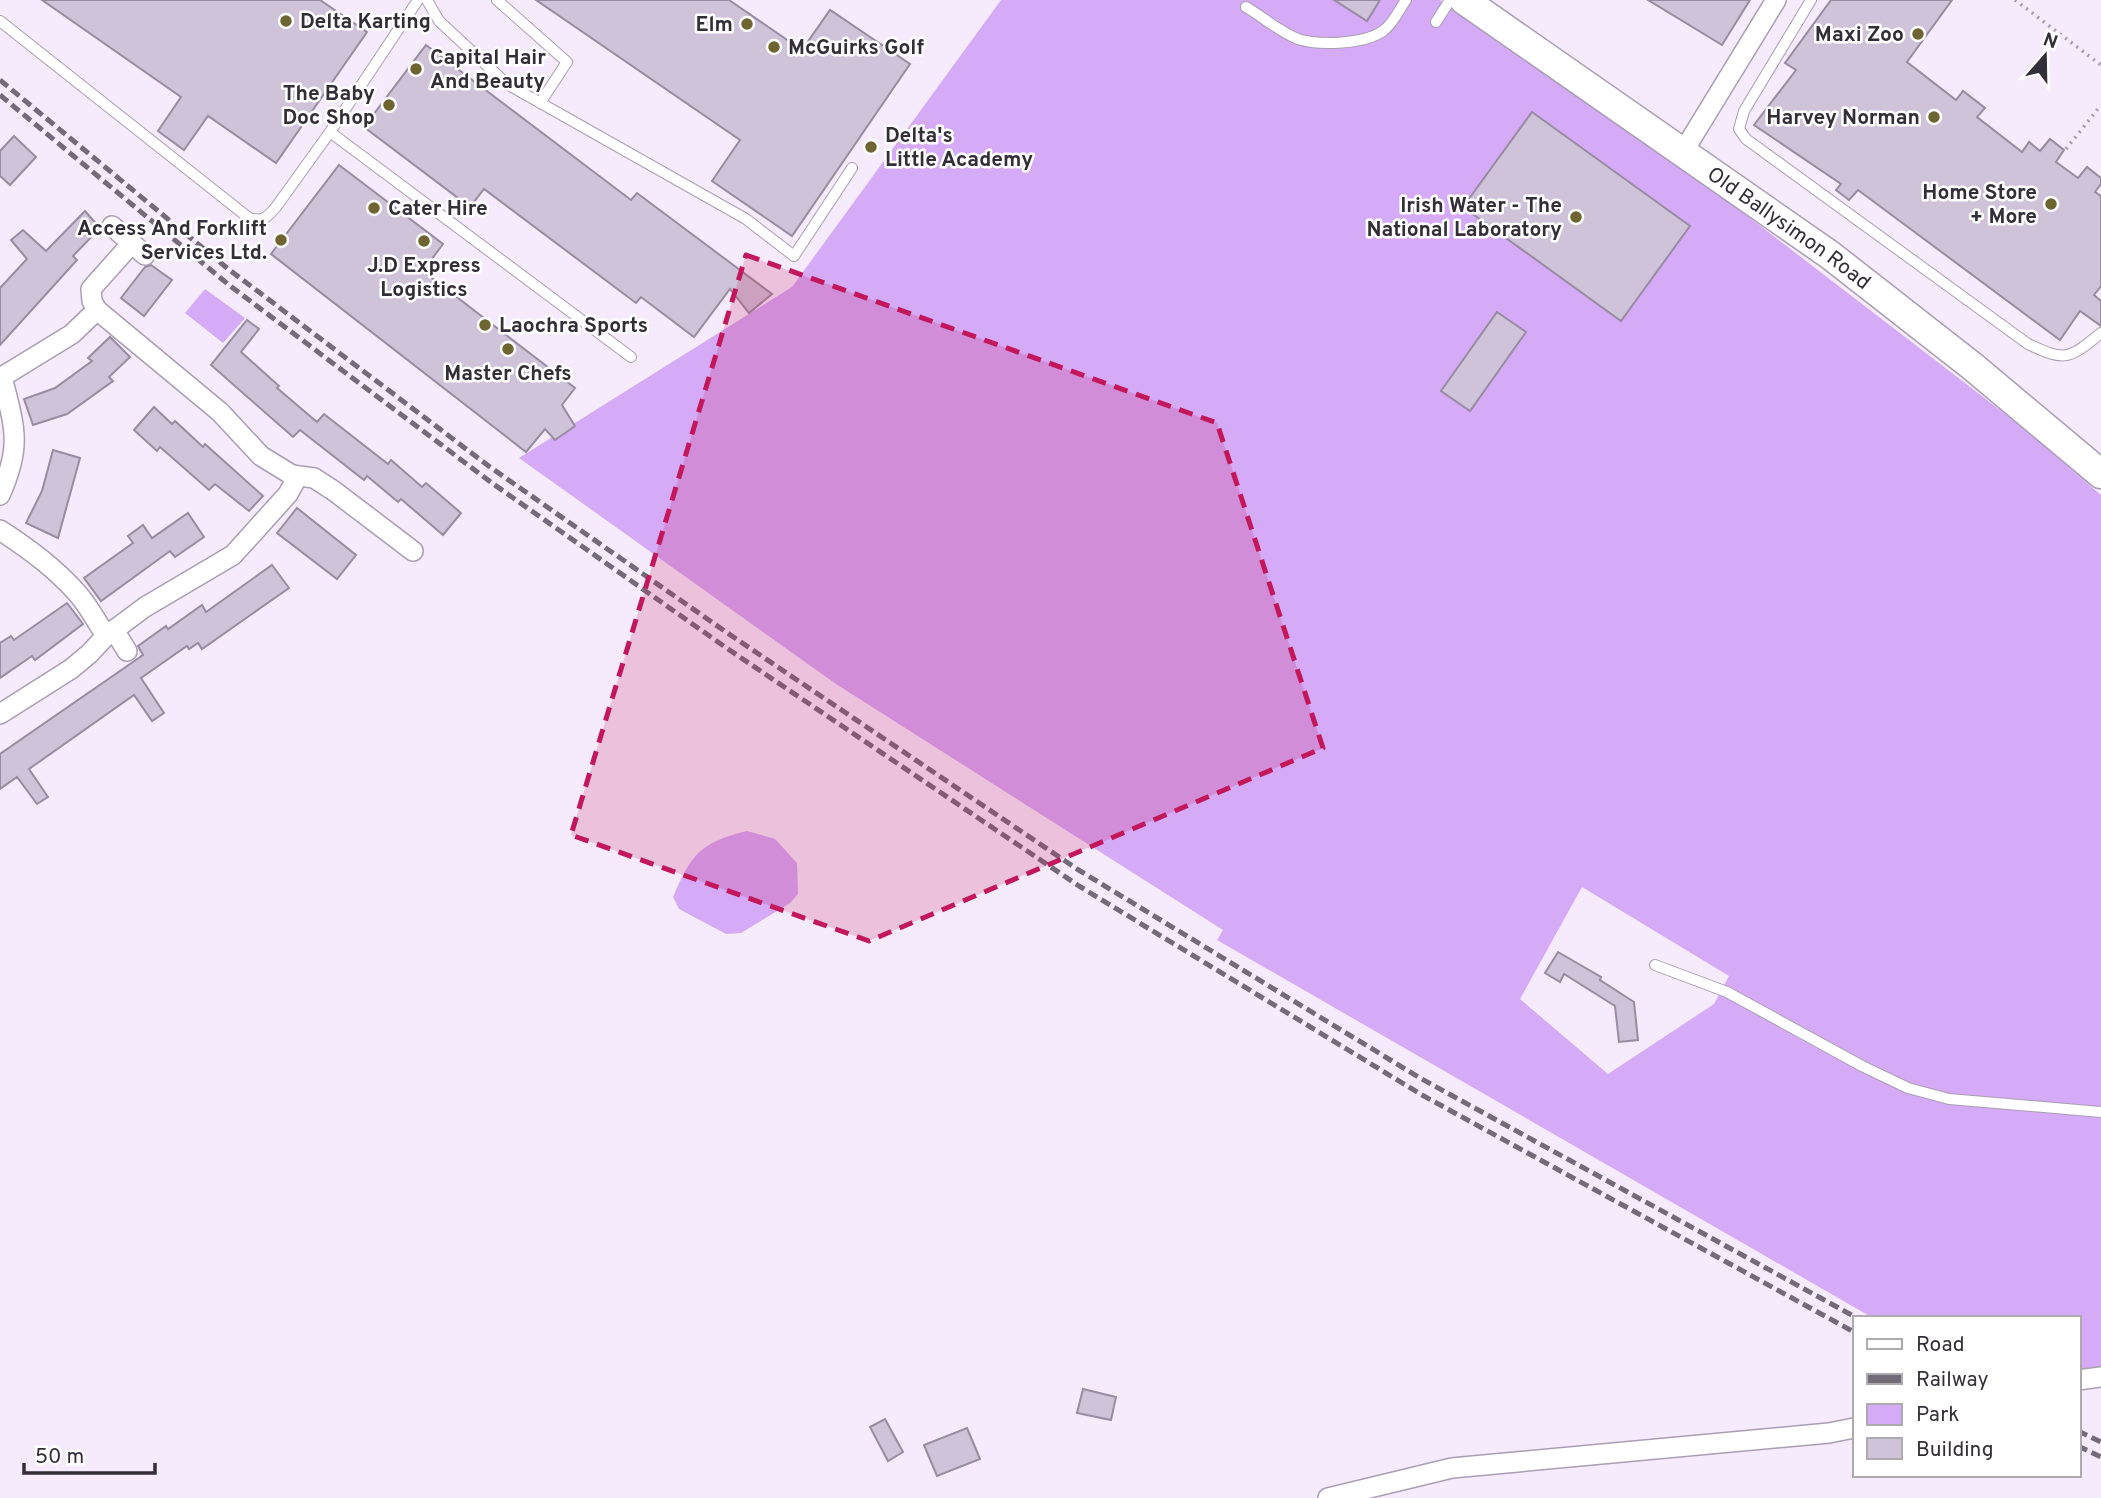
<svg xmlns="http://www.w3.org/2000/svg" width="2101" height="1498" font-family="Overpass,sans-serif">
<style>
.green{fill:#d5abf7;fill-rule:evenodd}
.building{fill:#cfc3d9;stroke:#978ca1;stroke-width:2}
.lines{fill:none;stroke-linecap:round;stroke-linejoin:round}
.lane-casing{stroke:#a99eb3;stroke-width:12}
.street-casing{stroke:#a99eb3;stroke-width:22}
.secondary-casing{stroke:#a99eb3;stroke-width:31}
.path{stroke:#a59dac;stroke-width:3.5;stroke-dasharray:2 5;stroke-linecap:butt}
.lane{stroke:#fff;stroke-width:10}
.street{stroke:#fff;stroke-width:19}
.secondary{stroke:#fff;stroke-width:28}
.rail{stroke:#736c78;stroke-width:5;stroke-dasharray:10 5;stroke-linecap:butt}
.marked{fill:#c2185b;fill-opacity:0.2;stroke:#c2185b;stroke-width:5;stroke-dasharray:14 9;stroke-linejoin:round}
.poi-dot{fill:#6e6532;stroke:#fff;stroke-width:2.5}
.labels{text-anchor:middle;stroke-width:5;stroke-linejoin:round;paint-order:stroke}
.poi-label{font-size:21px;font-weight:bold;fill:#332e37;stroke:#fff;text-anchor:end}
.street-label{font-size:21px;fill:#332e37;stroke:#fff}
</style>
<rect width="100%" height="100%" fill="#f5ebfd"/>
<g class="green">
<path d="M1001,0H1440L1681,165L2021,426L2101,495V1386L2078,1388V1318H1873L1217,940L1223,930L836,684L519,458L792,287ZM1582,887L1729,976L1714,1004L1608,1074L1520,999Z"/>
<polygon points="205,289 245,318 223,343 185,313"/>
<path d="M747,831L775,839L797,863L798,894L790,903L741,933L726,934L679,909L673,897C691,854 701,842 747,831Z"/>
</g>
<g class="building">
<polygon points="42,0 320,0 367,32 276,163 208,116 184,150 158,131 181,97"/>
<polygon points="536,0 729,0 802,50 830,10 910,64 792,236 712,181 740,140"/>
<polygon points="1334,0 1380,0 1367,21"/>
<polygon points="1648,0 1750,0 1722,45"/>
<polygon points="1831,0 1952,0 1907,62 1956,100 1963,91 1985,108 1977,117 2022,152 2029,142 2040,151 2050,139 2064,150 2056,162 2078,178 2087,167 2101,178 2101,184 2095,192 2101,196 2101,286 2094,295 2101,301 2101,326 2080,311 2060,340 1858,190 1849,200 1836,190 1841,184 1754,125 1796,70 1785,63"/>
<polygon points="426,45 631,200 637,193 772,294 749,313 730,289 694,337 641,297 636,303 484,189 470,207 364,127"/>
<polygon points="1532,112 1690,226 1621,321 1463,207"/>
<polygon points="14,136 36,157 10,185 0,176 0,151"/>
<polygon points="339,165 443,244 423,271 575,388 562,405 575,426 555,440 545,429 526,452 271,254"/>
<polygon points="85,211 100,228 73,256 77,260 0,345 0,288 27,259 11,240 23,230 46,251"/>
<polygon points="151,265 172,280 144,316 121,298 145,267"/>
<polygon points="1497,312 1526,332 1470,411 1441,391"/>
<polygon points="247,320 259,329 241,352 279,386 277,388 317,422 324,414 388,464 391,460 422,487 426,483 461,513 443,535 401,499 398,502 367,476 364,480 300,430 293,437 211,365"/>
<polygon points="110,337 130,357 109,377 113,381 67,414 33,425 24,399 55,388 92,361 88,358"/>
<polygon points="154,407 172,424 175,421 203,447 205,444 263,496 249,511 215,484 209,490 160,447 157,451 134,430"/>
<polygon points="53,450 80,458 58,538 26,523 42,491"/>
<polygon points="297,508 356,555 337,579 277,533"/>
<polygon points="188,513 204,537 175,557 170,551 101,601 84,578 133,543 128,536 143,525 152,538"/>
<polygon points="272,565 289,588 202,649 198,643 189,649 187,646 141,678 164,713 152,721 134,695 29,769 48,797 37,804 17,777 0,789 0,754 143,655 138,646 166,626 168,629 202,605 206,612"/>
<polygon points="67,603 83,624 35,660 32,656 0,678 0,643 11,636 14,640"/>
<polygon points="1558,952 1601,977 1600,980 1634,1002 1638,1040 1619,1042 1615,1006 1564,974 1560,982 1545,973"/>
<polygon points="1083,1389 1116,1397 1111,1420 1077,1413"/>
<polygon points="885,1419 903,1452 888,1461 870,1427"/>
<polygon points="967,1428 980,1459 937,1476 924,1445"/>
</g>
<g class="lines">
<g class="lane-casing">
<g id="lane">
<polyline points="427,0 439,21 507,84 746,219 794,256 852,168"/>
<polyline points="497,0 567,62 540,103"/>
<path d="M1811,0L1744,111L1739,129L1746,139L2028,344C2066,362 2069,359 2101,333"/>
<path d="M1246,7C1263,17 1280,32 1298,39C1320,46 1364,44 1383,31C1393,24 1399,10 1406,0"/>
<path d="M0,21L249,218C262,222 267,218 276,207L330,132L418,0"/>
<polyline points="1436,22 1450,0"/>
<polyline points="330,132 631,357"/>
<polyline points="1655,965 1727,992 1862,1066 1908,1088 1949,1099 2101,1112"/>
</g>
</g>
<g class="street-casing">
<g id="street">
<polyline points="1683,152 1776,0"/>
<polyline points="112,226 145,255"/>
<polyline points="97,310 92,301 91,289 132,243"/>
<polyline points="292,475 314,478 334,491 413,551"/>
<path d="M0,495C22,446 15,428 2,377L72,334L97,310L220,412L261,456L292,475L294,483L288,494L233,555L145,607L106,636L89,654L71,669L0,714"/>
<path d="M0,530C29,549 55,568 78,594C89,607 97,622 106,636"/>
<polyline points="114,630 127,651"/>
<polyline points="2078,1380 2101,1377"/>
<polyline points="1328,1498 1452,1468 1829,1433 1854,1428"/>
</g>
</g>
<g class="secondary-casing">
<g id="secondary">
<path id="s1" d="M1464,0L1830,255L1972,366L2101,474"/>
</g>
</g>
<g class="path">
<polyline points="2015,0 2101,65"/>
<polyline points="2066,149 2101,105"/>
</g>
<use href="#lane" class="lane"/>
<use href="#street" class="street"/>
<use href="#secondary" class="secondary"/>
<g class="rail">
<polyline points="0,80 227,268 490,467 726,632 1077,869 1420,1078 1857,1318"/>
<polyline points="0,95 229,285 492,483 728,649 1079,886 1422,1095 1854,1332"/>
<polyline points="2078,1431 2101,1442"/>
<polyline points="2078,1446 2101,1457"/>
</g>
</g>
<path class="marked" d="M746,255L1217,423L1323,748L869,941L571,835Z"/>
<g class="poi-dot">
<circle cx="286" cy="21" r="7"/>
<circle cx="747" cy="24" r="7"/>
<circle cx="1918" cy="34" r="7"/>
<circle cx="774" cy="47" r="7"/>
<circle cx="416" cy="69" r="7"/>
<circle cx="389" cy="105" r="7"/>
<circle cx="1934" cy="117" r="7"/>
<circle cx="871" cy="147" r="7"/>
<circle cx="2051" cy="204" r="7"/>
<circle cx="374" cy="208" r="7"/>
<circle cx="1576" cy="217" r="7"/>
<circle cx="281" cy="240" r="7"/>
<circle cx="424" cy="241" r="7"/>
<circle cx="485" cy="325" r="7"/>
<circle cx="508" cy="349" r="7"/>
</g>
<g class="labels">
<g class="poi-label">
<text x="300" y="28" text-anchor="start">Delta Karting</text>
<text x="733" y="31">Elm</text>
<text x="1904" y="41">Maxi Zoo</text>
<text x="788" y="54" text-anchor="start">McGuirks Golf</text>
<text x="430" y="64" text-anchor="start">Capital Hair<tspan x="430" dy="24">And Beauty</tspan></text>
<text x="375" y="100">The Baby<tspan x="375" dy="24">Doc Shop</tspan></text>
<text x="1920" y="124">Harvey Norman</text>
<text x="885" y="142" text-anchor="start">Delta's<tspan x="885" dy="24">Little Academy</tspan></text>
<text x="2037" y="199">Home Store<tspan x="2037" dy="24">+ More</tspan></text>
<text x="1562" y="212">Irish Water - The<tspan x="1562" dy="24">National Laboratory</tspan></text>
<text x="388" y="215" text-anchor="start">Cater Hire</text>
<text x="267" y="235">Access And Forklift<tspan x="267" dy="24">Services Ltd.</tspan></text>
<text x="424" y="272" text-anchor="middle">J.D Express<tspan x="424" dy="24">Logistics</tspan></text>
<text x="499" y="332" text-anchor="start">Laochra Sports</text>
<text x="508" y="380" text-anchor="middle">Master Chefs</text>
</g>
<g class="street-label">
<text dy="7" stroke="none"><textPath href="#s1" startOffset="397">Old Ballysimon Road</textPath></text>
</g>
</g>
<rect x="1853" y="1316" width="228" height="161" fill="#ffffff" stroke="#adabaf" stroke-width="2"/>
<rect x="1867" y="1339" width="35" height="10" fill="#ffffff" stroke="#adabaf" stroke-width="2"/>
<text x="1916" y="1351" font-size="21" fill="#332e37">Road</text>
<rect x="1867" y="1374" width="35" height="10" fill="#736c78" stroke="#adabaf" stroke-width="2"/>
<text x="1916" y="1386" font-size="21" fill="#332e37">Railway</text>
<rect x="1867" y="1404" width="35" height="21" fill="#d5abf7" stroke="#adabaf" stroke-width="2"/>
<text x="1916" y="1421" font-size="21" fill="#332e37">Park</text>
<rect x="1867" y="1438" width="35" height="21" fill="#cfc3d9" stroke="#adabaf" stroke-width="2"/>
<text x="1916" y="1456" font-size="21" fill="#332e37">Building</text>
<g transform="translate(2045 56) rotate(20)" stroke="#ffffff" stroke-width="5" paint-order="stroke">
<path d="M0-5L12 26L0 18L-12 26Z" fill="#332e37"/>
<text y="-10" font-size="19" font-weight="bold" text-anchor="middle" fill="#332e37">N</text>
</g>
<path d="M24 1463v10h131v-10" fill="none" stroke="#332e37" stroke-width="3.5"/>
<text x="35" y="1463" font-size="21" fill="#332e37" stroke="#ffffff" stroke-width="5" paint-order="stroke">50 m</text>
</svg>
